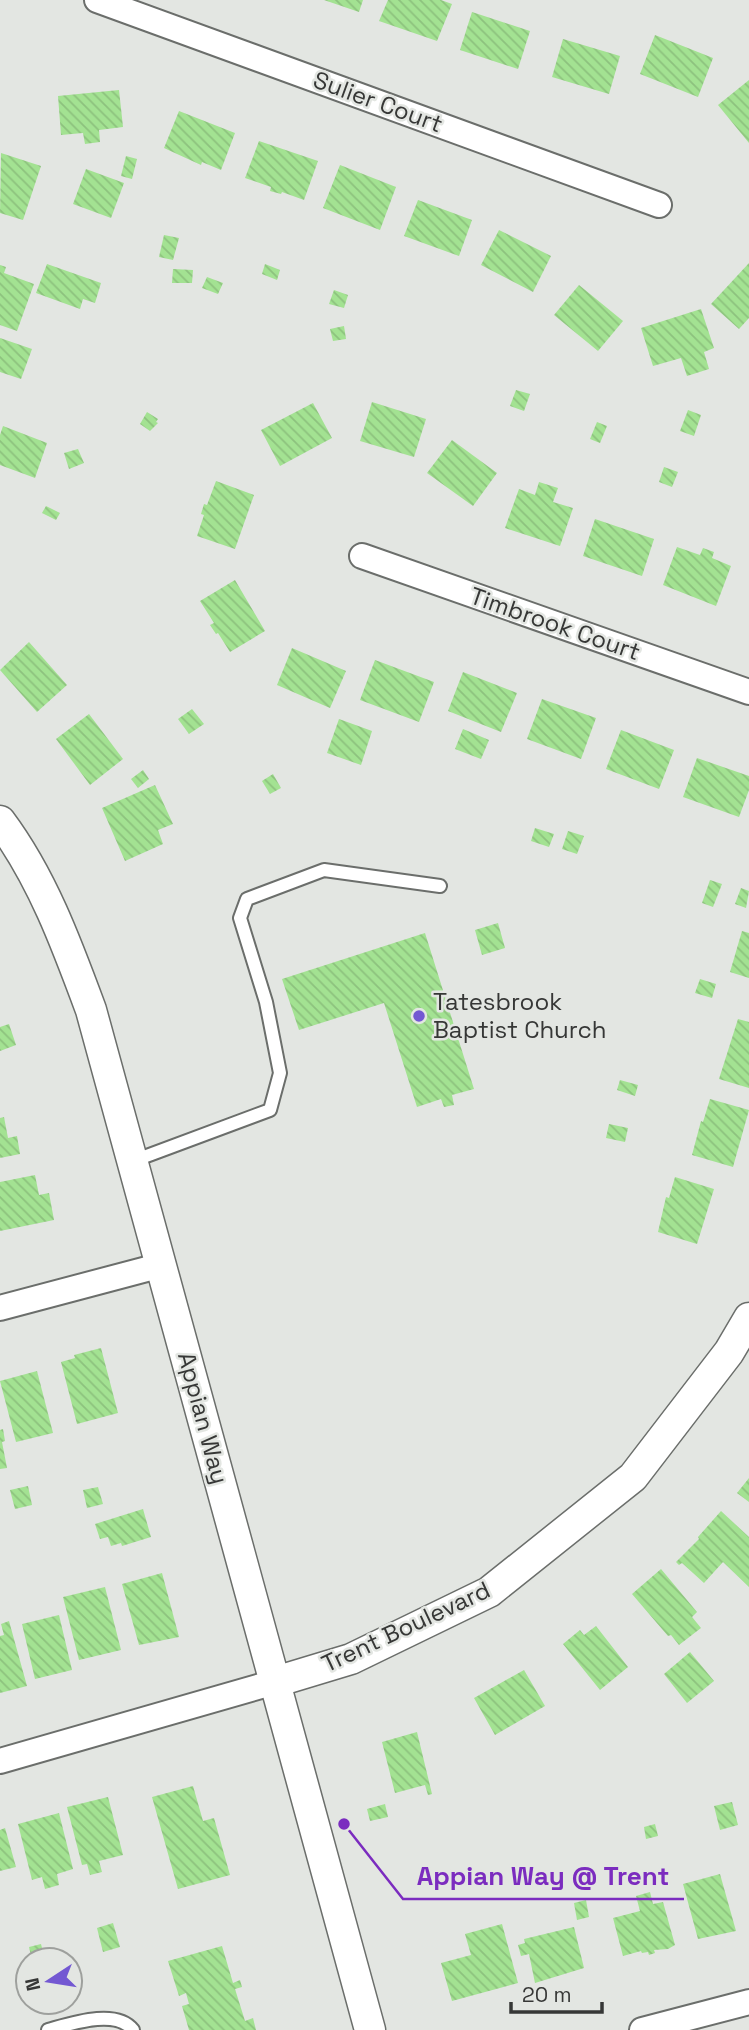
<svg xmlns="http://www.w3.org/2000/svg" width="749" height="2030" font-family="'Space Grotesk',sans-serif">
<style>
.building{fill:url(#building-back-hatch)}
.lines{fill:none;stroke-linecap:round;stroke-linejoin:round}
.service-casing{stroke:#6b6e6b;stroke-width:16}
.minor-casing{stroke:#6b6e6b;stroke-width:28}
.tertiary-casing{stroke:#6b6e6b;stroke-width:33}
.service{stroke:#fff;stroke-width:12}
.minor{stroke:#fff;stroke-width:24}
.tertiary{stroke:#fff;stroke-width:30}
.poi-dot{fill:#7358d2;stroke:#e3e6e2;stroke-width:2.5}
.labels{text-anchor:middle;stroke-width:5;stroke-linejoin:round;paint-order:stroke}
.street-label{font-size:24px;fill:#363736;stroke:#e3e6e2}
.poi-label{font-size:24px;fill:#363736;stroke:#e3e6e2;text-anchor:start}
.leader{fill:none;stroke:#7b2cbf;stroke-width:2.5}
.callout-dot{fill:#7b2cbf;stroke:#e3e6e2;stroke-width:2.5}
.callout-label{font-size:26px;text-anchor:middle;font-weight:bold;fill:#7b2cbf;stroke:#e3e6e2;stroke-width:5;stroke-linejoin:round;paint-order:stroke}
</style>
<defs>
<pattern id="building-back-hatch" width="6" height="6" patternUnits="userSpaceOnUse" patternTransform="scale(1.75)"><rect width="6" height="6" fill="#a3e292"/><path d="M-1 5l2 2M0 0l6 6M5-1l2 2" fill="none" stroke="#8dc27e"/></pattern>
</defs>
<rect width="100%" height="100%" fill="#e3e6e2"/>
<g class="building">
<polygon points="324,0 363,0 359,12"/>
<polygon points="388,0 441,0 452,4 437,41 379,21"/>
<polygon points="472,12 530,31 518,69 460,50"/>
<polygon points="655,35 713,58 698,97 640,74"/>
<polygon points="563,39 620,56 609,94 552,77"/>
<polygon points="749,80 749,143 718,105"/>
<polygon points="119,90 123,127 99,130 100,142 85,144 83,133 61,135 58,96"/>
<polygon points="179,111 235,133 221,170 202,162 201,165 164,148"/>
<polygon points="259,141 318,161 304,200 282,192 281,194 270,191 271,187 245,178"/>
<polygon points="1,153 41,166 23,220 0,213"/>
<polygon points="126,156 137,159 132,179 121,176"/>
<polygon points="340,165 396,187 380,230 323,208"/>
<polygon points="86,169 124,183 111,218 73,204"/>
<polygon points="418,200 472,220 459,256 404,236"/>
<polygon points="499,230 551,256 533,292 481,265"/>
<polygon points="164,235 179,238 173,260 159,257"/>
<polygon points="749,263 749,318 739,329 711,304"/>
<polygon points="47,264 101,283 95,303 83,299 80,309 36,293"/>
<polygon points="265,264 280,270 277,280 262,274"/>
<polygon points="0,265 6,267 4,273 34,284 17,331 0,325"/>
<polygon points="173,269 193,270 192,283 172,283"/>
<polygon points="207,277 223,283 218,294 202,288"/>
<polygon points="579,285 623,321 598,351 554,315"/>
<polygon points="334,290 348,295 344,308 329,304"/>
<polygon points="701,309 714,348 704,352 709,369 687,376 681,358 653,366 641,328"/>
<polygon points="344,326 346,339 333,341 330,329"/>
<polygon points="0,338 32,349 21,379 0,372"/>
<polygon points="516,390 530,394 524,411 510,406"/>
<polygon points="372,402 426,419 414,457 360,441"/>
<polygon points="313,403 332,438 280,466 261,430"/>
<polygon points="688,410 701,415 694,436 680,431"/>
<polygon points="147,412 158,419 156,422 158,423 150,431 140,424"/>
<polygon points="597,422 607,426 600,443 590,439"/>
<polygon points="3,426 47,443 35,478 0,465 0,435"/>
<polygon points="452,440 497,473 473,506 427,473"/>
<polygon points="78,449 84,463 69,469 64,453"/>
<polygon points="664,467 678,472 672,487 659,482"/>
<polygon points="216,481 254,495 235,549 197,536 204,515 201,514 204,504 207,505"/>
<polygon points="539,482 558,488 553,502 573,508 560,546 505,528 519,489 535,495"/>
<polygon points="46,506 60,513 56,520 42,513"/>
<polygon points="595,519 654,539 642,576 583,556"/>
<polygon points="677,547 700,555 703,548 714,552 712,558 731,566 716,606 663,585"/>
<polygon points="235,580 265,631 230,652 218,633 216,634 210,625 214,623 200,601"/>
<polygon points="29,642 67,685 37,712 0,670"/>
<polygon points="292,648 346,671 330,708 277,685"/>
<polygon points="375,660 434,682 419,722 360,700"/>
<polygon points="463,672 517,693 501,732 448,711"/>
<polygon points="542,699 596,718 581,759 527,739"/>
<polygon points="192,709 204,724 189,734 178,719"/>
<polygon points="89,714 123,759 90,785 56,739"/>
<polygon points="339,719 372,731 361,765 327,753"/>
<polygon points="463,729 489,740 481,759 455,749"/>
<polygon points="621,730 674,750 659,789 606,769"/>
<polygon points="697,758 749,776 749,790 739,817 683,797"/>
<polygon points="143,770 149,779 138,788 131,779"/>
<polygon points="273,774 281,788 270,794 262,781"/>
<polygon points="155,785 173,824 158,830 163,844 125,861 102,808"/>
<polygon points="535,828 554,834 549,847 531,841"/>
<polygon points="568,831 584,836 577,854 562,849"/>
<polygon points="710,880 722,884 713,907 702,903"/>
<polygon points="741,888 749,891 746,908 735,904"/>
<polygon points="498,923 505,948 482,955 475,930"/>
<polygon points="742,931 749,933 749,978 730,972"/>
<polygon points="425,933 474,1089 452,1095 454,1105 444,1107 441,1099 417,1107 384,1003 299,1030 282,979"/>
<polygon points="700,979 716,984 712,998 695,993"/>
<polygon points="738,1019 749,1022 749,1088 719,1079"/>
<polygon points="9,1024 16,1045 0,1051 0,1027"/>
<polygon points="620,1080 638,1085 635,1096 617,1090"/>
<polygon points="710,1099 749,1110 733,1167 692,1155 701,1121 703,1122"/>
<polygon points="4,1117 8,1138 17,1136 20,1154 0,1158 0,1118"/>
<polygon points="609,1124 628,1128 625,1142 606,1138"/>
<polygon points="35,1175 39,1195 49,1193 54,1220 0,1231 0,1182"/>
<polygon points="675,1177 714,1189 697,1244 658,1232 666,1197 669,1198"/>
<polygon points="101,1348 118,1413 77,1424 61,1362 75,1358 74,1355"/>
<polygon points="37,1371 53,1433 16,1442 0,1381"/>
<polygon points="3,1429 5,1441 2,1442 7,1468 0,1469 0,1430"/>
<polygon points="749,1478 749,1502 737,1493"/>
<polygon points="28,1486 32,1505 15,1509 10,1490"/>
<polygon points="98,1487 103,1504 87,1508 83,1490"/>
<polygon points="143,1509 151,1537 122,1546 121,1543 111,1546 108,1537 100,1539 95,1524"/>
<polygon points="721,1511 749,1537 749,1587 723,1562 704,1583 682,1563 679,1565 676,1562 699,1539 698,1537"/>
<polygon points="661,1569 697,1612 692,1617 701,1628 679,1645 671,1635 668,1636 632,1594"/>
<polygon points="162,1573 179,1637 139,1645 122,1584"/>
<polygon points="105,1587 121,1650 79,1660 63,1597"/>
<polygon points="59,1615 72,1670 35,1679 22,1624"/>
<polygon points="9,1621 27,1686 0,1693 0,1636 4,1635 1,1624"/>
<polygon points="596,1626 628,1667 600,1690 563,1644 580,1630 584,1635"/>
<polygon points="690,1652 714,1681 687,1703 664,1674"/>
<polygon points="524,1670 545,1706 495,1735 474,1698"/>
<polygon points="417,1732 432,1794 428,1795 425,1785 395,1793 382,1742"/>
<polygon points="193,1786 203,1821 214,1818 230,1875 178,1889 152,1797"/>
<polygon points="108,1797 123,1855 99,1861 102,1872 90,1875 87,1864 82,1865 67,1807"/>
<polygon points="732,1802 738,1825 720,1830 714,1806"/>
<polygon points="385,1804 388,1817 370,1821 367,1809"/>
<polygon points="59,1813 73,1869 57,1874 59,1885 45,1889 42,1877 32,1880 18,1824"/>
<polygon points="655,1824 658,1836 646,1839 644,1827"/>
<polygon points="5,1828 16,1867 0,1871 0,1830"/>
<polygon points="720,1874 736,1931 698,1939 683,1884"/>
<polygon points="650,1892 653,1904 663,1902 675,1945 668,1949 654,1950 655,1953 649,1955 648,1952 642,1953 641,1951 623,1956 613,1918 640,1911 636,1896"/>
<polygon points="586,1900 589,1917 577,1920 574,1903"/>
<polygon points="113,1923 120,1947 103,1952 97,1928"/>
<polygon points="502,1924 518,1983 452,2001 441,1963 471,1955 465,1934"/>
<polygon points="574,1927 584,1968 535,1983 529,1954 521,1956 518,1945 525,1943 524,1939"/>
<polygon points="41,1944 45,1960 32,1960 29,1947"/>
<polygon points="222,1946 233,1983 240,1980 242,1987 235,1989 245,2021 253,2018 256,2030 189,2030 182,2006 189,2004 186,1993 179,1996 168,1961"/>
</g>
<g class="lines">
<g class="service-casing">
<g id="service">
<polyline points="133,1161 270,1110 280,1073 266,1002 240,918 247,899 324,870 440,886"/>
<path d="M48,2030C70,2024 116,2008 133,2030"/>
</g>
</g>
<g class="minor-casing">
<g id="minor">
<polyline points="97,0 659,205"/>
<polyline points="362,556 749,692"/>
<polyline points="0,1308 162,1265"/>
<polyline points="0,1761 275,1682"/>
<polyline points="642,2030 749,2002"/>
</g>
</g>
<g class="tertiary-casing">
<g id="tertiary">
<path d="M0,821C42,877 67,945 91,1010L370,2030"/>
<polyline points="275,1682 351,1659 489,1592 633,1477 729,1352 749,1318"/>
</g>
</g>
<use href="#service" class="service"/>
<use href="#minor" class="minor"/>
<use href="#tertiary" class="tertiary"/>
</g>
<circle class="poi-dot" cx="419" cy="1016" r="7"/>
<g class="labels">
<g class="street-label">
<text transform="translate(378 102) rotate(20)" y="8">Sulier Court</text>
<text transform="translate(555 624) rotate(19)" y="8">Timbrook Court</text>
<text transform="translate(203 1418) rotate(75)" y="8">Appian Way</text>
<text transform="translate(406 1627) rotate(-25)" y="8">Trent Boulevard</text>
</g>
<g class="poi-label">
<text x="433" y="1010">Tatesbrook<tspan x="433" dy="28">Baptist Church</tspan></text>
</g>
</g>
<path class="leader" d="M344 1824L403 1899H684"/>
<circle class="callout-dot" cx="344" cy="1824" r="7"/>
<g class="callout-label">
<text x="543" y="1885">Appian Way @ Trent</text>
</g>
<g transform="translate(49 1981) rotate(258)"><circle r="33" fill="#e3e6e2" stroke="#9ea09d" stroke-width="2"/>
<path d="M0-5L12 26L0 18L-12 26Z" fill="#7358d2"/>
<text y="-10" font-size="19" font-weight="bold" text-anchor="middle" fill="#363736">N</text>
</g>
<path d="M511 2002v10h91v-10" fill="none" stroke="#363736" stroke-width="3.5"/>
<text x="522" y="2002" font-size="21" fill="#363736" stroke="#e3e6e2" stroke-width="5" paint-order="stroke">20 m</text>
</svg>
